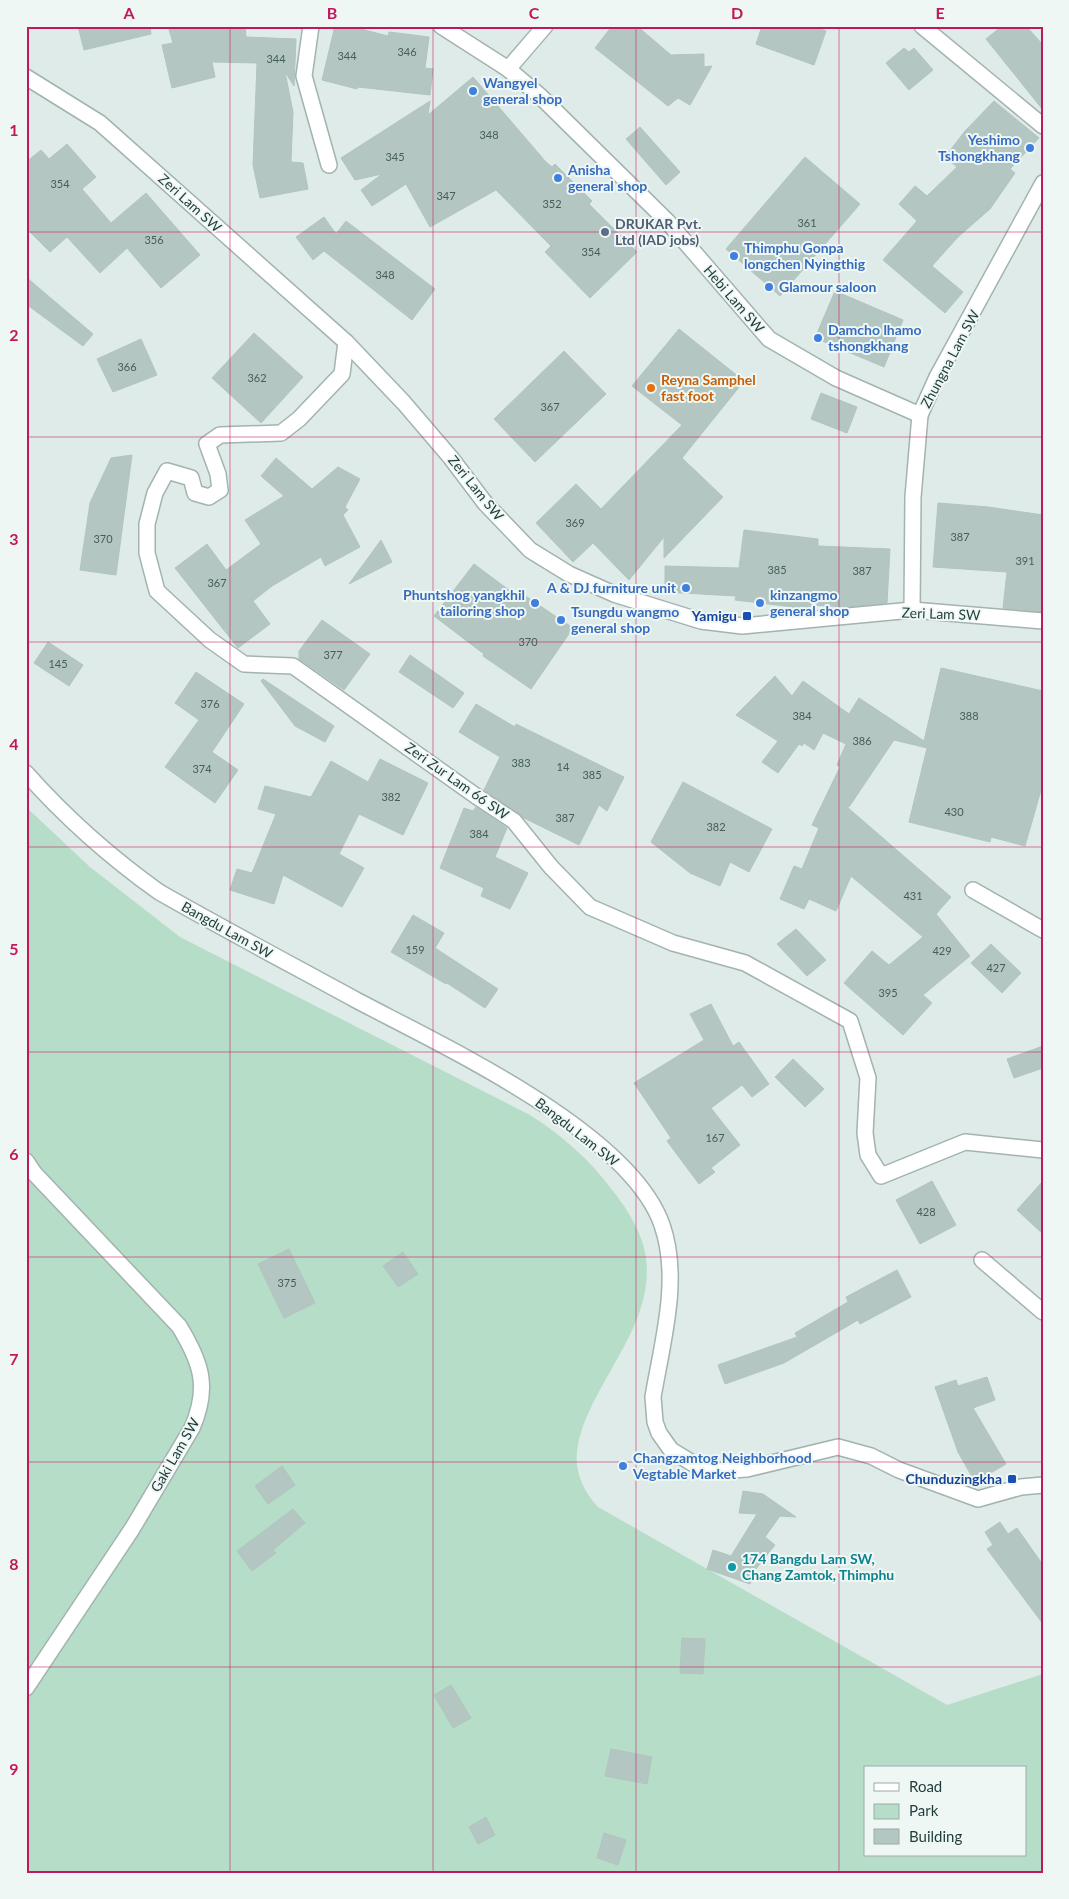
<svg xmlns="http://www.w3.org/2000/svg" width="1069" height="1899" font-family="Lato,sans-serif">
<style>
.green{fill:#b6ddc8;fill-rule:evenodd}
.building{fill:#b4c6c1;stroke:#b1c5c0}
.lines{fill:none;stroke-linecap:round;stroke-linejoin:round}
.minor-casing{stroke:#a2b3b0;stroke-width:18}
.minor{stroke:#fff;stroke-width:15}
.grid{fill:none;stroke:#c2185b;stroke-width:1;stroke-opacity:0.55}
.shop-dot{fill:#3f7fe0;stroke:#eff7f5;stroke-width:2}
.service-dot{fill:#5c6f8a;stroke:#eff7f5;stroke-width:2}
.food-dot{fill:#e8710a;stroke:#eff7f5;stroke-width:2}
.transit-dot{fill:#1a4fb4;stroke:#eff7f5;stroke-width:2}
.culture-dot{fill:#0f9aa8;stroke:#eff7f5;stroke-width:2}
.labels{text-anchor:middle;stroke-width:4;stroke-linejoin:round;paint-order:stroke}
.number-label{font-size:11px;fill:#445e5b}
.shop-label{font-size:14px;font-weight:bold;fill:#366cbe;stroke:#eff7f5;text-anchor:start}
.street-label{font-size:14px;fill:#1f3c39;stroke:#eff7f5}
.service-label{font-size:14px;font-weight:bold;fill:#4e5e75;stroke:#eff7f5;text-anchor:start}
.food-label{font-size:14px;font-weight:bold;fill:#c56008;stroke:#eff7f5;text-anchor:start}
.transit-label{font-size:14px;font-weight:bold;fill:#164399;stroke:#eff7f5;text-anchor:end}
.culture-label{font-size:14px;font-weight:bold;fill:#0d838f;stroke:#eff7f5;text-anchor:start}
.neatline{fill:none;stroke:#c2185b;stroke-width:2}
.grid-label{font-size:16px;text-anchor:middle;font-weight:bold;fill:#c2185b}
</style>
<rect width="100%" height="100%" fill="#dfebe8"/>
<path class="green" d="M26,807L90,867L180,937L530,1115C562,1135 590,1160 613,1191C628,1210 643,1234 646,1258C655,1327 591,1382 578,1445C573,1468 582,1490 598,1507L947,1705L1043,1674V1873H26ZM865,1768H1025V1855H865Z"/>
<g class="building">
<polygon points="78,26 150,26 151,34 84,50"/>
<polygon points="168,26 245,26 246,37 296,39 294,86 285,72 293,112 291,162 303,163 308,189 260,198 253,165 257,63 212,62 215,77 172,88 162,45 173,43"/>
<polygon points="335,26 349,26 388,36 389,32 429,37 425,68 433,69 430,95 358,87 357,89 322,80"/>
<polygon points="612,26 637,26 671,55 704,54 704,67 712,66 690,105 678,98 668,106 595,48"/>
<polygon points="762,26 813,26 826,31 814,65 756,44"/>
<polygon points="1002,26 1026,26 1043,45 1043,110 986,39"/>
<polygon points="904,48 909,52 914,48 933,70 909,90 886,63"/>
<polygon points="473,77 546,162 552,167 555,164 592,201 589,204 637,252 590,298 545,252 551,246 496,190 430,227 406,184 372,206 361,190 382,174 355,180 341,158 430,101 428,115"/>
<polygon points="994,101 1039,138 1010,169 1015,173 990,209 958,237 932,266 963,292 945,313 883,260 917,221 899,204 915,186 927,196 957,167 945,157 965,131"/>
<polygon points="640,127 680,172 666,185 626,139"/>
<polygon points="67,144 96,177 82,189 111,223 146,193 200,255 161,288 127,248 100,273 67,237 50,252 26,228 26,162 41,150 49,159"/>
<polygon points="805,157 860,204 780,296 726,249"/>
<polygon points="324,217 336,234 346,221 435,289 412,320 324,251 313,260 296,237"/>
<polygon points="26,277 93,334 83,346 26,304"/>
<polygon points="835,291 903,320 884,367 815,338"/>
<polygon points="679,329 744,381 682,458 723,497 664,558 664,537 629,580 593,543 573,562 536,523 576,484 601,509 682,425 632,386"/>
<polygon points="254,333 303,377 261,423 212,378"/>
<polygon points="141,339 157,375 113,392 97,359"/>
<polygon points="564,351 606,394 535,462 494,419"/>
<polygon points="821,393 857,407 847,433 811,419"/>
<polygon points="132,455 116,575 80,570 90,503 111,458"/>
<polygon points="276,458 312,489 338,467 360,479 345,507 348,510 343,515 360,547 325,566 321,557 272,586 253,601 270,624 238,648 175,568 207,544 226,570 261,544 245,520 284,496 261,476"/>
<polygon points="938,503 988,507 1043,515 1043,612 1003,608 1007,572 933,567"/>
<polygon points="744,530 818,539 818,546 890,549 887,603 847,607 811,605 810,609 735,600 736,596 665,592 665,566 739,568"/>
<polygon points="381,540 392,562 349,584"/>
<polygon points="474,564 521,599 524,595 573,628 531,689 483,656 484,654 434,616"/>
<polygon points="322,620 370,654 344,690 299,659 299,651"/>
<polygon points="48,642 83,665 69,686 34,663"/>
<polygon points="410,655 464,693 453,708 399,672"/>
<polygon points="941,668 1043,691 1043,783 1025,846 991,837 990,842 909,822 927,748 894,740 849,807 847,807 951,897 936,914 970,956 923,995 932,1003 903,1035 844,983 872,951 889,965 923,937 851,876 836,911 809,899 804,909 780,899 794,866 802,869 819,828 812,825 840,767 837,765 846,744 823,733 814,750 804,743 802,746 799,744 778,773 762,762 778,741 736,715 775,676 792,696 803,681 849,714 859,698 924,741"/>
<polygon points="196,672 244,704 212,752 238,770 215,803 165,767 199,720 175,703"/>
<polygon points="263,679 334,726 325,742 295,726 261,681"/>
<polygon points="476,704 515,727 516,724 624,777 607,811 599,805 579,845 524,818 484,790 500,757 459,732"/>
<polygon points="380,759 428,783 403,835 359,814 339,854 364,868 342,907 283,875 274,904 230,890 237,869 252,873 276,814 258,809 265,786 311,797 331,761 368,782"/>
<polygon points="683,782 772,829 749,872 730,862 720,886 690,873 651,842"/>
<polygon points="476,807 507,828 495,857 528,873 510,909 481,896 484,888 440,868 464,808 473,811"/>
<polygon points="413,915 444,933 435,948 498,989 485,1008 447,983 446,984 391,952"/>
<polygon points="796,929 826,960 807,976 777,944"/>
<polygon points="991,944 1021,973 1002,993 971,963"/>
<polygon points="711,1004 733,1046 739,1042 769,1084 752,1097 742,1085 711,1108 740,1145 711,1168 715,1172 699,1184 667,1141 671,1138 634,1083 704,1040 690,1014"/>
<polygon points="1043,1046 1043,1068 1014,1078 1007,1059"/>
<polygon points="793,1059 824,1089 805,1107 775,1077"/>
<polygon points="932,1181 956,1225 920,1244 896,1200"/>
<polygon points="1043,1181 1043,1234 1017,1210"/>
<polygon points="289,1249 315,1303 284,1318 258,1264"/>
<polygon points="403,1252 418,1274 398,1287 383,1266"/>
<polygon points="897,1270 911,1297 860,1324 858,1320 784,1363 725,1384 718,1365 797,1337 795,1333 848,1302 846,1297"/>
<polygon points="987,1377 995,1400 973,1408 1006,1464 975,1482 958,1452 935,1387 956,1380 958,1386"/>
<polygon points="282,1466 295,1485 268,1504 255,1486"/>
<polygon points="743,1491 763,1494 796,1517 780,1516 765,1537 775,1545 755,1570 750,1584 707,1569 713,1550 731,1556 757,1514 739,1513"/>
<polygon points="293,1509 305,1523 273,1550 276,1553 252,1571 237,1551"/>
<polygon points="1000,1522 1008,1534 1017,1528 1043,1565 1043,1624 987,1549 993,1545 985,1532"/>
<polygon points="682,1638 705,1639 703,1674 680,1673"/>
<polygon points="451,1685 471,1718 453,1728 434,1695"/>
<polygon points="611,1749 652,1757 647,1784 605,1776"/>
<polygon points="486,1817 495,1835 478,1844 469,1827"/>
<polygon points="604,1833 626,1840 618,1865 597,1858"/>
</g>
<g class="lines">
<g class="minor-casing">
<g id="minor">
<polyline points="311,26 304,76 329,165"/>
<polyline points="441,26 508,69 540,96 667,221 769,339 836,378 920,415"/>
<polyline points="922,26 1043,126"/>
<polyline points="508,69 545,26"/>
<polyline points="26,77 100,123 346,342 404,403 451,458 485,503 530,550 569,574 614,594 701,621 742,626 912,610 1043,621"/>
<polyline points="346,342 342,374 299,419 281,433 220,435 207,444 218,474 220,490 209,497 195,493 191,478 167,471 155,493 147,524 147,553 157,591 210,640 244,664 293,666 476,796 514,821 551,867 590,907 673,943 745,963 850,1021 868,1078 865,1133 868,1155 881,1176 965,1142 1043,1150"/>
<polyline points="912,610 913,497 920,415 937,377 1043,183"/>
<path d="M26,773C66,818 110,857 159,892C224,929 290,964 356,1000C441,1045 630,1132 662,1225C681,1279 662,1343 653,1397L655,1422L659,1433L671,1450L697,1466L716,1471L747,1469L838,1447L871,1456L899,1470L978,1499L1021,1487L1043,1485"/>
<polyline points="973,890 1043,930"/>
<path d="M26,1161L34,1173L179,1326C201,1362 210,1387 192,1428L132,1529L26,1688"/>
<polyline points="982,1260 1043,1312"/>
</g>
</g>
<use href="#minor" class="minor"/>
</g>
<path class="grid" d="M230,26V1873M433,26V1873M636,26V1873M839,26V1873M26,232H1043M26,437H1043M26,642H1043M26,847H1043M26,1052H1043M26,1257H1043M26,1462H1043M26,1667H1043"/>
<g class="shop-dot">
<circle cx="473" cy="91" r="5"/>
<circle cx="1030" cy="148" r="5"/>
<circle cx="558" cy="178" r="5"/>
<circle cx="734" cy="256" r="5"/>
<circle cx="769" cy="287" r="5"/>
<circle cx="818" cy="338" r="5"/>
<circle cx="686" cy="588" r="5"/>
<circle cx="535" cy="603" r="5"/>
<circle cx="760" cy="603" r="5"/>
<circle cx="561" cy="620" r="5"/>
<circle cx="623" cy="1466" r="5"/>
</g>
<circle class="service-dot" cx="605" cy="232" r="5"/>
<circle class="food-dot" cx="651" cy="388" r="5"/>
<g class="transit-dot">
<rect x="742" y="611" width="10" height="10" rx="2.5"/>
<rect x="1007" y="1474" width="10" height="10" rx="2.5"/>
</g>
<circle class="culture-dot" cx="732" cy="1567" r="5"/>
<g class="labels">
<g class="number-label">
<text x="407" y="56">346</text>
<text x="347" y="60">344</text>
<text x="276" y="63">344</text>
<text x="489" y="139">348</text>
<text x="395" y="161">345</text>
<text x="60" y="188">354</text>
<text x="446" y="200">347</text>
<text x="552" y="208">352</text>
<text x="807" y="227">361</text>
<text x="154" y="244">356</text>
<text x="591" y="256">354</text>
<text x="385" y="279">348</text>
<text x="127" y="371">366</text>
<text x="257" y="382">362</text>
<text x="550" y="411">367</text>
<text x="575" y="527">369</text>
<text x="960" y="541">387</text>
<text x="103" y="543">370</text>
<text x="1025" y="565">391</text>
<text x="777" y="574">385</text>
<text x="862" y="575">387</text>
<text x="217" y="587">367</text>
<text x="528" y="646">370</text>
<text x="333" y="659">377</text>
<text x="58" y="668">145</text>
<text x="210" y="708">376</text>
<text x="802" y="720">384</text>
<text x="969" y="720">388</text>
<text x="862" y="745">386</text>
<text x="521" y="767">383</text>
<text x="563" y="771">14</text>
<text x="202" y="773">374</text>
<text x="592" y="779">385</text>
<text x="391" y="801">382</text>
<text x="954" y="816">430</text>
<text x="565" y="822">387</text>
<text x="716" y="831">382</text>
<text x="479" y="838">384</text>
<text x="913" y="900">431</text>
<text x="415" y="954">159</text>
<text x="942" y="955">429</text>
<text x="996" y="972">427</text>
<text x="888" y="997">395</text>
<text x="715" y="1142">167</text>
<text x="926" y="1216">428</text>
<text x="287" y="1287">375</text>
</g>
<g class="shop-label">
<text x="483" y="88">Wangyel<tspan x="483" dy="16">general shop</tspan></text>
<text x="1020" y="145" text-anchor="end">Yeshimo<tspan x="1020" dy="16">Tshongkhang</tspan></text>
<text x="568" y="175">Anisha<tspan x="568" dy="16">general shop</tspan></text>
<text x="744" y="253">Thimphu Gonpa<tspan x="744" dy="16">longchen Nyingthig</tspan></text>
<text x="779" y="292">Glamour saloon</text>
<text x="828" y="335">Damcho lhamo<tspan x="828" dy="16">tshongkhang</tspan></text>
<text x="676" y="593" text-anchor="end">A &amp; DJ furniture unit</text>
<text x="525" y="600" text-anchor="end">Phuntshog yangkhil<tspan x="525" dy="16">tailoring shop</tspan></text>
<text x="770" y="600">kinzangmo<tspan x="770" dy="16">general shop</tspan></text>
<text x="571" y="617">Tsungdu wangmo<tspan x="571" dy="16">general shop</tspan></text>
<text x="633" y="1463">Changzamtog Neighborhood<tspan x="633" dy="16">Vegtable Market</tspan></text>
</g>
<g class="street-label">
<text transform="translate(190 203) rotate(42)" y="5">Zeri Lam SW</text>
<text transform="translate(734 299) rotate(49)" y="5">Hebi Lam SW</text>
<text transform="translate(950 359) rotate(-62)" y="5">Zhungna Lam SW</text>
<text transform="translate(476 488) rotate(51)" y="5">Zeri Lam SW</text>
<text transform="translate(941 614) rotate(2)" y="5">Zeri Lam SW</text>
<text transform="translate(457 781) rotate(35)" y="5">Zeri Zur Lam 66 SW</text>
<text transform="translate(227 930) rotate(29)" y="5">Bangdu Lam SW</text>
<text transform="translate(577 1132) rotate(38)" y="5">Bangdu Lam SW</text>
<text transform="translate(175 1455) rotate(-60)" y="5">Gaki Lam SW</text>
</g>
<g class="service-label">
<text x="615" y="229">DRUKAR Pvt.<tspan x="615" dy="16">Ltd (IAD jobs)</tspan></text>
</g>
<g class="food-label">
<text x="661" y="385">Reyna Samphel<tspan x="661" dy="16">fast foot</tspan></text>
</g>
<g class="transit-label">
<text x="737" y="621">Yamigu</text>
<text x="1002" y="1484">Chunduzingkha</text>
</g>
<g class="culture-label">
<text x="742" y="1564">174 Bangdu Lam SW,<tspan x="742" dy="16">Chang Zamtok, Thimphu</tspan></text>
</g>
</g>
<rect width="1069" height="1899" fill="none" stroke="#eff7f5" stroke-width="55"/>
<rect x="864" y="1766" width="162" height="90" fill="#eff7f5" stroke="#9cacaa"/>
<rect x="874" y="1783" width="25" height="8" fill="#ffffff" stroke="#9cacaa"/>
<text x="909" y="1792" font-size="15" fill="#1f3c39">Road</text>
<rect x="874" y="1804" width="25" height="15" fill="#b6ddc8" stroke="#9cacaa"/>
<text x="909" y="1816" font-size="15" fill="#1f3c39">Park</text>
<rect x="874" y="1829" width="25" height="15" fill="#b4c6c1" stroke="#9cacaa"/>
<text x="909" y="1842" font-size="15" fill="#1f3c39">Building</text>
<rect x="28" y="28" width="1014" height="1844" class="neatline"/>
<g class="grid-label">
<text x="129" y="19">A</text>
<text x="332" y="19">B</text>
<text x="534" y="19">C</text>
<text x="737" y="19">D</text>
<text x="940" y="19">E</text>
<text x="14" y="136">1</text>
<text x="14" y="341">2</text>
<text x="14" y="545">3</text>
<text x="14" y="750">4</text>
<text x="14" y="955">5</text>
<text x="14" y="1160">6</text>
<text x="14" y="1365">7</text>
<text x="14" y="1570">8</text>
<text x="14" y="1775">9</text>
</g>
</svg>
